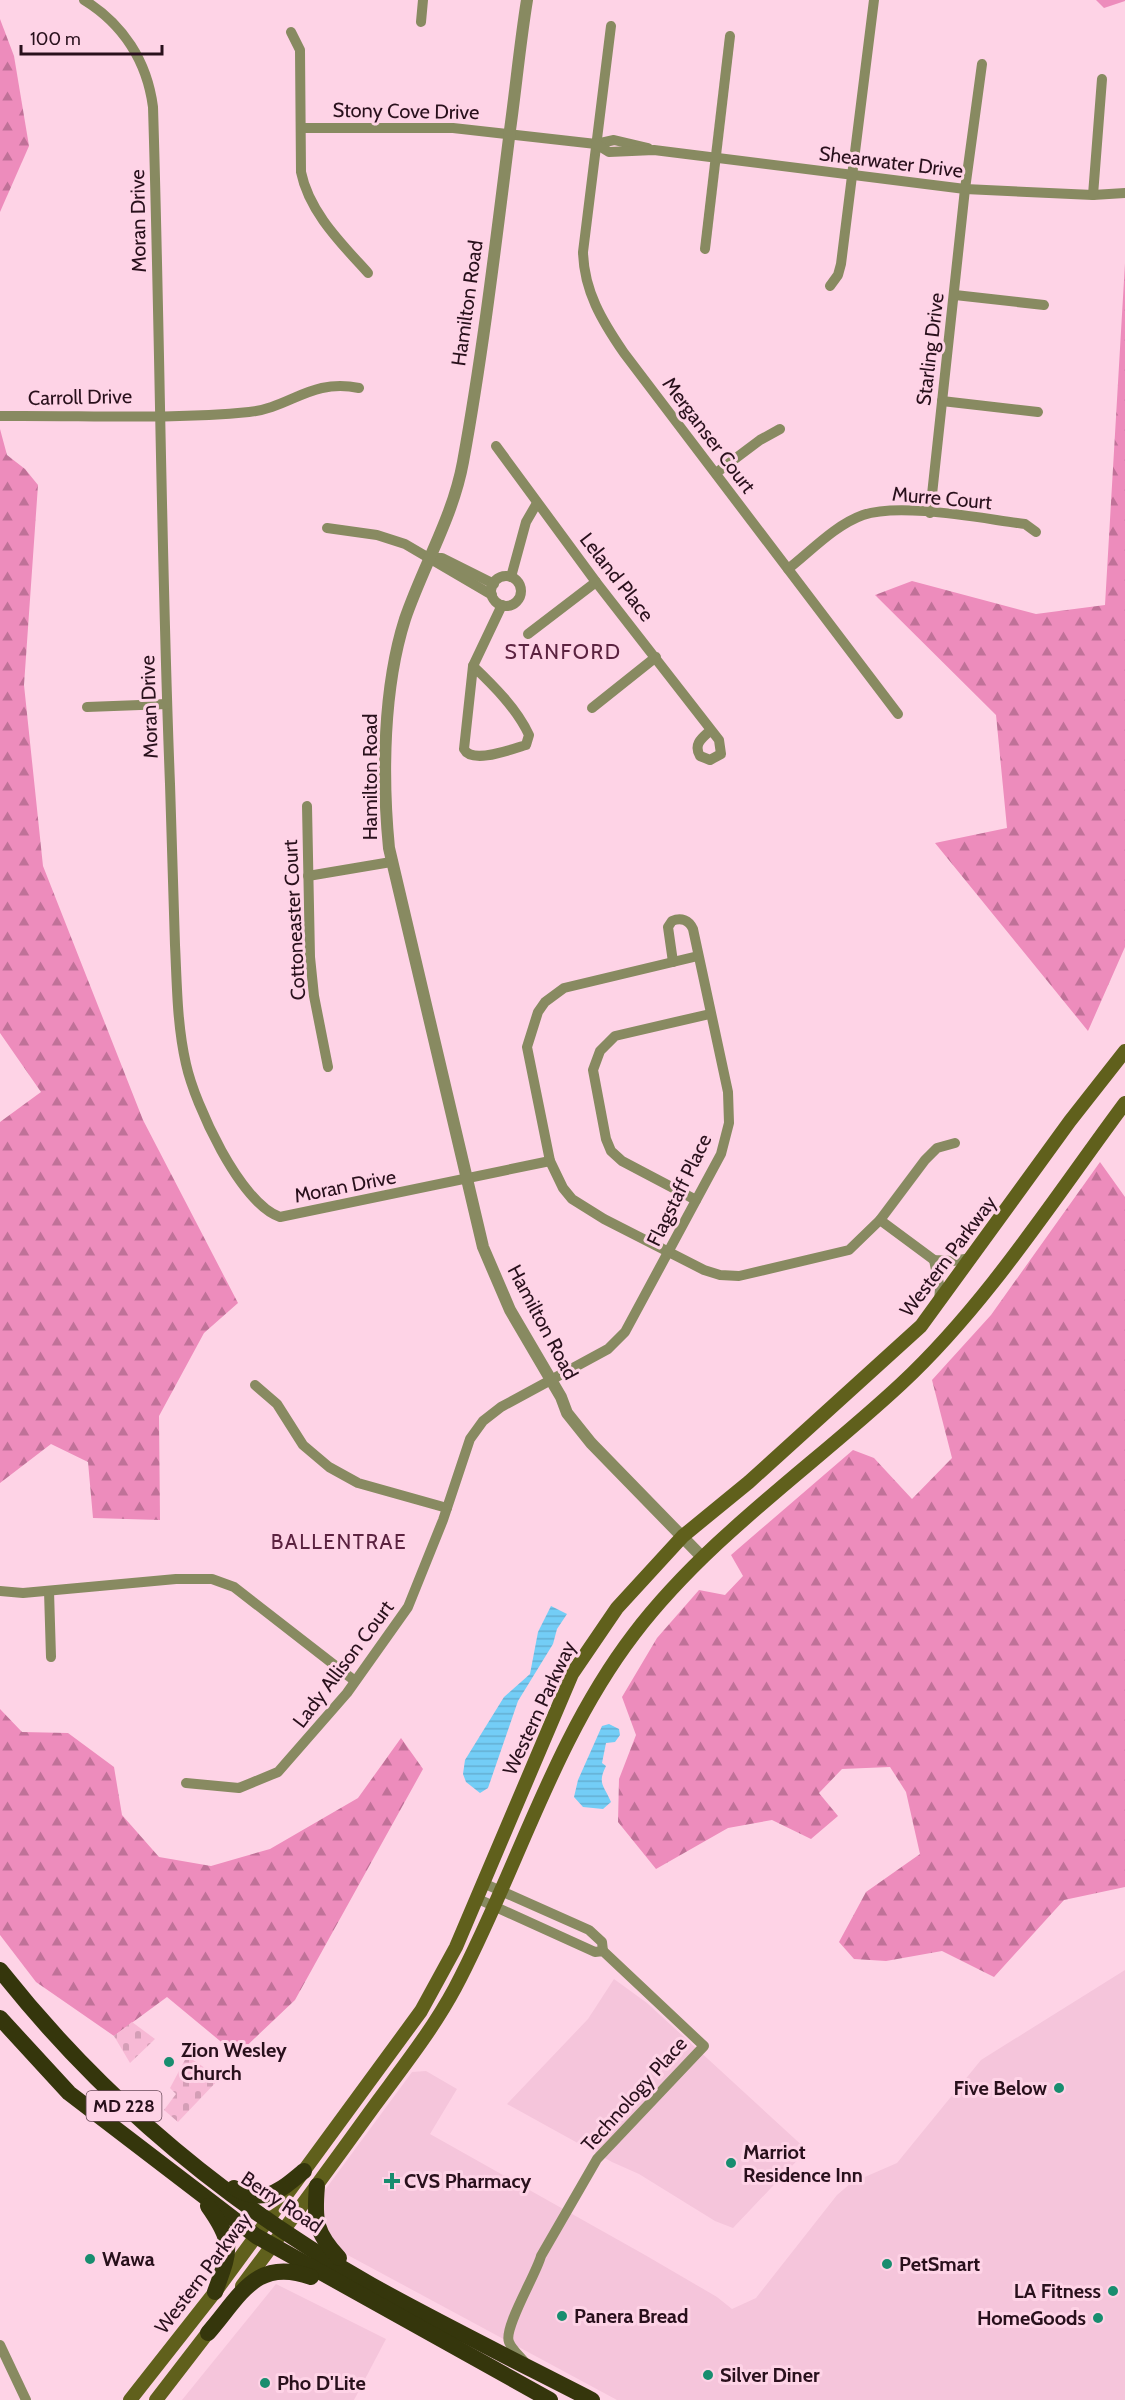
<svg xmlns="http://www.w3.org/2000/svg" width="1125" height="2400" font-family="Cabin,sans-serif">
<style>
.built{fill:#f5c5db}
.forest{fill:url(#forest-firs)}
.cemetery{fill:url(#cemetery-stones)}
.water{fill:url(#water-rules)}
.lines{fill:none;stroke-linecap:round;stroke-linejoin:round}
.minor{stroke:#888a61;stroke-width:10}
.tertiary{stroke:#888a61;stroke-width:12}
.secondary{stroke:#60601c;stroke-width:14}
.trunk{stroke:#35360c;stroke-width:16}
.poi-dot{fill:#188d6f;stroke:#fed3e6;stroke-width:2}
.labels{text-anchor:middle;stroke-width:6;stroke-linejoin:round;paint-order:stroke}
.shield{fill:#fed3e6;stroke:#694a59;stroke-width:1.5}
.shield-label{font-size:18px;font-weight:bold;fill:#29101c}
.street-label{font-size:20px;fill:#29101c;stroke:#fed3e6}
.poi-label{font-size:20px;font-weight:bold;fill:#29101c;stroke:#fed3e6;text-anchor:start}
.neighbourhood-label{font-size:21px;letter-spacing:1.5px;fill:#5b2240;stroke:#fed3e6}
</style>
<defs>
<pattern id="forest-firs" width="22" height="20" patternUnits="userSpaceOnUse" patternTransform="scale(1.5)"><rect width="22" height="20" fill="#ed8cbc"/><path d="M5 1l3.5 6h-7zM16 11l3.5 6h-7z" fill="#c07198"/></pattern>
<pattern id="cemetery-stones" width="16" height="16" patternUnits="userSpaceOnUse" patternTransform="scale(1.5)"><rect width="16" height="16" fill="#f7b9d5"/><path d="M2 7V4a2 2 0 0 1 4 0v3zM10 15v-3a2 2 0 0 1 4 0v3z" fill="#d49eb6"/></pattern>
<pattern id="water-rules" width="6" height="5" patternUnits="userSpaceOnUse" patternTransform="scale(1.5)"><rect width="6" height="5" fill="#73cdf6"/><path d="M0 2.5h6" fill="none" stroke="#64afd2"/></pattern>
</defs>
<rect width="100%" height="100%" fill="#fed3e6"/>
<g class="built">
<polygon points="1125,1970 1125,2400 617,2400 342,2252 322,2228 322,2194 412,2072 426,2071 457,2089 430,2134 645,2255 717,2297 732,2309 756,2298 837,2195 851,2183 897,2163 981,2060"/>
<polygon points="614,1979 647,2003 807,2150 733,2228 715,2221 639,2174 612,2162 507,2104 588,2019"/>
<polygon points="276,2284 386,2339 354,2400 182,2400"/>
</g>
<g class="forest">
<polygon points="1096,0 1125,0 1125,1 1104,8"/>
<polygon points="0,19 14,56 29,146 0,212"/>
<polygon points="1125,263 1125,947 1088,1031 935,843 1007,828 996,715 875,595 912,581 1036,614 1105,605"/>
<polygon points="0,429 7,455 25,469 38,485 24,685 43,866 143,1120 238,1303 204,1333 159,1416 160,1520 93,1518 88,1462 51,1444 0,1483 0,1122 41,1092 0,1033"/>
<polygon points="1100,1162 1125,1197 1125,1887 1064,1900 994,1977 942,1951 886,1961 854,1959 839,1942 866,1892 920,1854 906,1792 890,1767 842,1769 819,1793 838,1816 811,1839 772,1820 728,1828 656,1869 618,1822 619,1779 636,1735 622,1697 657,1638 699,1590 725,1595 743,1576 731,1555 853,1450 874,1458 912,1499 952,1458 932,1380 991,1315"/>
<polygon points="0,1709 22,1732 68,1733 114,1767 122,1815 159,1857 211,1866 270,1849 358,1798 401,1738 423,1769 295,2000 237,2055 167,1997 114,2036 36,1982 0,1935"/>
</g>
<g class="cemetery">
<polygon points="132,2022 155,2039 130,2063 114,2036"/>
<polygon points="187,2056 220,2078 178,2122 164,2110 176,2094 170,2088"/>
</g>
<g class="water">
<polygon points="551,1606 567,1614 557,1629 553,1644 518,1701 488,1788 480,1793 466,1782 463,1774 465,1760 504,1697 530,1674 538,1632"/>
<path d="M609,1724L619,1729L620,1735L615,1742L606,1743L602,1763L606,1766C597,1784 604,1785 611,1802L603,1809L583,1807L574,1797L578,1780L602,1726Z"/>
</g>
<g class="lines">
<g class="minor">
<path d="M84,0C123,24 147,61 153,107C160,332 161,558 170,784C172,837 173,891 175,945C177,985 177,1025 186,1064C195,1105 240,1203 280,1217L550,1161"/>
<polyline points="421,22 423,0"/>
<path d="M611,26L583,252C584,291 602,321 624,353L898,714"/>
<path d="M291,32L300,50L301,172C309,212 342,244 368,273"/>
<polyline points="301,128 453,128 596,144 614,140 648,148"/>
<polyline points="596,144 609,152 654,150 965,189 1093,195 1125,193"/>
<polyline points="1093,195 1102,79"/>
<polyline points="705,249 730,36"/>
<polyline points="830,286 838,275 841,264 874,0"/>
<polyline points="955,295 1044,305"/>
<polyline points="942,401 1038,412"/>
<path d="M0,416C82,415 167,420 249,412C290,408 311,378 359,388"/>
<path d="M496,446L596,582L719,740L721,754L710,760L700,756C693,744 702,738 711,730"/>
<polyline points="716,473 760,440 780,429"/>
<polyline points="930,513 965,189 982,64"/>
<polyline points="327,528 377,535 405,544 492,595"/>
<polyline points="430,558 442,558 494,584"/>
<path d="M788,569C811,551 835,525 863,515C901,502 984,519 1025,524L1036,532"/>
<circle cx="506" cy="591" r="15"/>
<polyline points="511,577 526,522 537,503"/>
<polyline points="528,634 596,582"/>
<path d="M473,666C494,686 517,709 529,735L526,745C512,749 472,765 464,749Z"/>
<polyline points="473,666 502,605"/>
<polyline points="87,707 167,704"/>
<polyline points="592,708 656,657"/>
<polyline points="307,806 310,957 314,996 328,1067"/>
<polyline points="308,876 391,862"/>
<polyline points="698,956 564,988 545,1002 538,1012 527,1047 550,1161 563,1188 572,1199 604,1219 704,1270 720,1275 739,1276 849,1250 880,1220 925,1160 937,1148 955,1143"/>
<polyline points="696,1200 622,1161 611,1151 606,1139 593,1070 600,1051 615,1036 710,1014"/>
<polyline points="880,1220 934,1260 953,1261 971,1258"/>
<polyline points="934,1260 940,1289 939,1301"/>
<polyline points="255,1385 277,1404 303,1445 329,1467 358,1483 447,1508"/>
<polyline points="0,1591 23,1593 176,1579 212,1579 234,1587 355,1681"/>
<polyline points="49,1591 51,1657"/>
<path d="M186,1783L239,1788L278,1772L347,1693L408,1607L443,1520L470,1439L483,1421L501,1407L608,1349L625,1332L721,1154L729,1123L728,1092L693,929C689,920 681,917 672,921L668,927L673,962"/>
<polyline points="483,1883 589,1930 602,1942 603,1951"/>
<path d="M476,1898L595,1952L603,1951L704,2046L597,2159L541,2256C536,2275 503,2328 509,2342C512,2350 521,2357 526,2364"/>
<polyline points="0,2345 26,2400"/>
</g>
<path class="tertiary" d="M527,0C520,43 516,87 510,130C496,241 483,352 463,462C453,517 423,566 405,619C383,688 382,777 389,848L483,1247L510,1310L561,1397L567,1413L591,1443L703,1558"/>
<g class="secondary">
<path d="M242,2286C287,2226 331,2166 375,2105C403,2067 433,2029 455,1988C517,1871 553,1740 634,1634C708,1537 812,1467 901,1384C987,1304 1055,1197 1125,1103"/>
<polyline points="130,2400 215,2292 421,2011 456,1947 572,1674 617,1608 683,1536 749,1482 921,1326 1070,1121 1125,1051"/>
<polyline points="156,2400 213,2326"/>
</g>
<g class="trunk">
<path d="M0,1970C102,2099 228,2204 371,2285C443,2325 518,2362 592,2400"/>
<polyline points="0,2018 69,2093 256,2236 550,2400"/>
<path d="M317,2186C314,2220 315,2232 339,2258"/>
<path d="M234,2188C265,2205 280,2191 304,2171"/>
<path d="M208,2206C235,2244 230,2250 215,2292"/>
<path d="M208,2333C241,2295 256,2257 311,2277"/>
</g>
</g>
<g class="poi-dot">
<circle cx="169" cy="2062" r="6"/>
<circle cx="1059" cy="2088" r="6"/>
<circle cx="731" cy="2163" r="6"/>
<path d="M389 2172h6v6h6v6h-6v6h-6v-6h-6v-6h6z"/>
<circle cx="90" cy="2259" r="6"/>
<circle cx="887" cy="2264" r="6"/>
<circle cx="1113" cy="2291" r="6"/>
<circle cx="562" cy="2316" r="6"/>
<circle cx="1098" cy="2318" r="6"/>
<circle cx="708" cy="2375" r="6"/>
<circle cx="265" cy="2383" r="6"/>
</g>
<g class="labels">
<rect class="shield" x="86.5" y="2091" width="75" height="30" rx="4.5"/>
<g class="shield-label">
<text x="124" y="2112">MD 228</text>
</g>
<g class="street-label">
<text transform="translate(406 111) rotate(1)" y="7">Stony Cove Drive</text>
<text transform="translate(891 162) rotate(7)" y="7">Shearwater Drive</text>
<text transform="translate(138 221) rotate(-91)" y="7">Moran Drive</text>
<text transform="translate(467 303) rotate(-82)" y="7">Hamilton Road</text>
<text transform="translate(930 349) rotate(-83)" y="7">Starling Drive</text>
<text transform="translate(80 397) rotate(-1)" y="7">Carroll Drive</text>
<text transform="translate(709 435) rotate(53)" y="7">Merganser Court</text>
<text transform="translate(942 498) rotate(5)" y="7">Murre Court</text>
<text transform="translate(617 577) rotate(52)" y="7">Leland Place</text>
<text transform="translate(149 707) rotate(-92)" y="7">Moran Drive</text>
<text transform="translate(370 777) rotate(-90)" y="7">Hamilton Road</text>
<text transform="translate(294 920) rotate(-93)" y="7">Cottoneaster Court</text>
<text transform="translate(345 1186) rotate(-11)" y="7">Moran Drive</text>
<text transform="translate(679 1190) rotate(-64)" y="7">Flagstaff Place</text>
<text transform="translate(948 1256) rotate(-53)" y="7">Western Parkway</text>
<text transform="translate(543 1322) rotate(62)" y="7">Hamilton Road</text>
<text transform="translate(343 1664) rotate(-53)" y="7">Lady Allison Court</text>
<text transform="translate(539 1708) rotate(-65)" y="7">Western Parkway</text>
<text transform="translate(634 2094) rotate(-48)" y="7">Technology Place</text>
<text transform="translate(282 2202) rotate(34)" y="7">Berry Road</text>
<text transform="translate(203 2273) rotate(-53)" y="7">Western Parkway</text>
</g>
<g class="poi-label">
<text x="181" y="2057">Zion Wesley<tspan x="181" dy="23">Church</tspan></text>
<text x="1047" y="2095" text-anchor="end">Five Below</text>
<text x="743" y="2159">Marriot<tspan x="743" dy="23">Residence Inn</tspan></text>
<text x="404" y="2188">CVS Pharmacy</text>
<text x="102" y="2266">Wawa</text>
<text x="899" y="2271">PetSmart</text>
<text x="1101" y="2298" text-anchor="end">LA Fitness</text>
<text x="574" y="2323">Panera Bread</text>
<text x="1086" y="2325" text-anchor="end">HomeGoods</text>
<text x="720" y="2382">Silver Diner</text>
<text x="277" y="2390">Pho D'Lite</text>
</g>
<g class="neighbourhood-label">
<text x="563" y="659">STANFORD</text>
<text x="339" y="1549">BALLENTRAE</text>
</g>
</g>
<path d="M21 45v9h141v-9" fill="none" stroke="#29101c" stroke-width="3"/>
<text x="30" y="45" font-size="18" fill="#29101c" stroke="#fed3e6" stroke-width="4.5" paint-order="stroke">100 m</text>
</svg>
